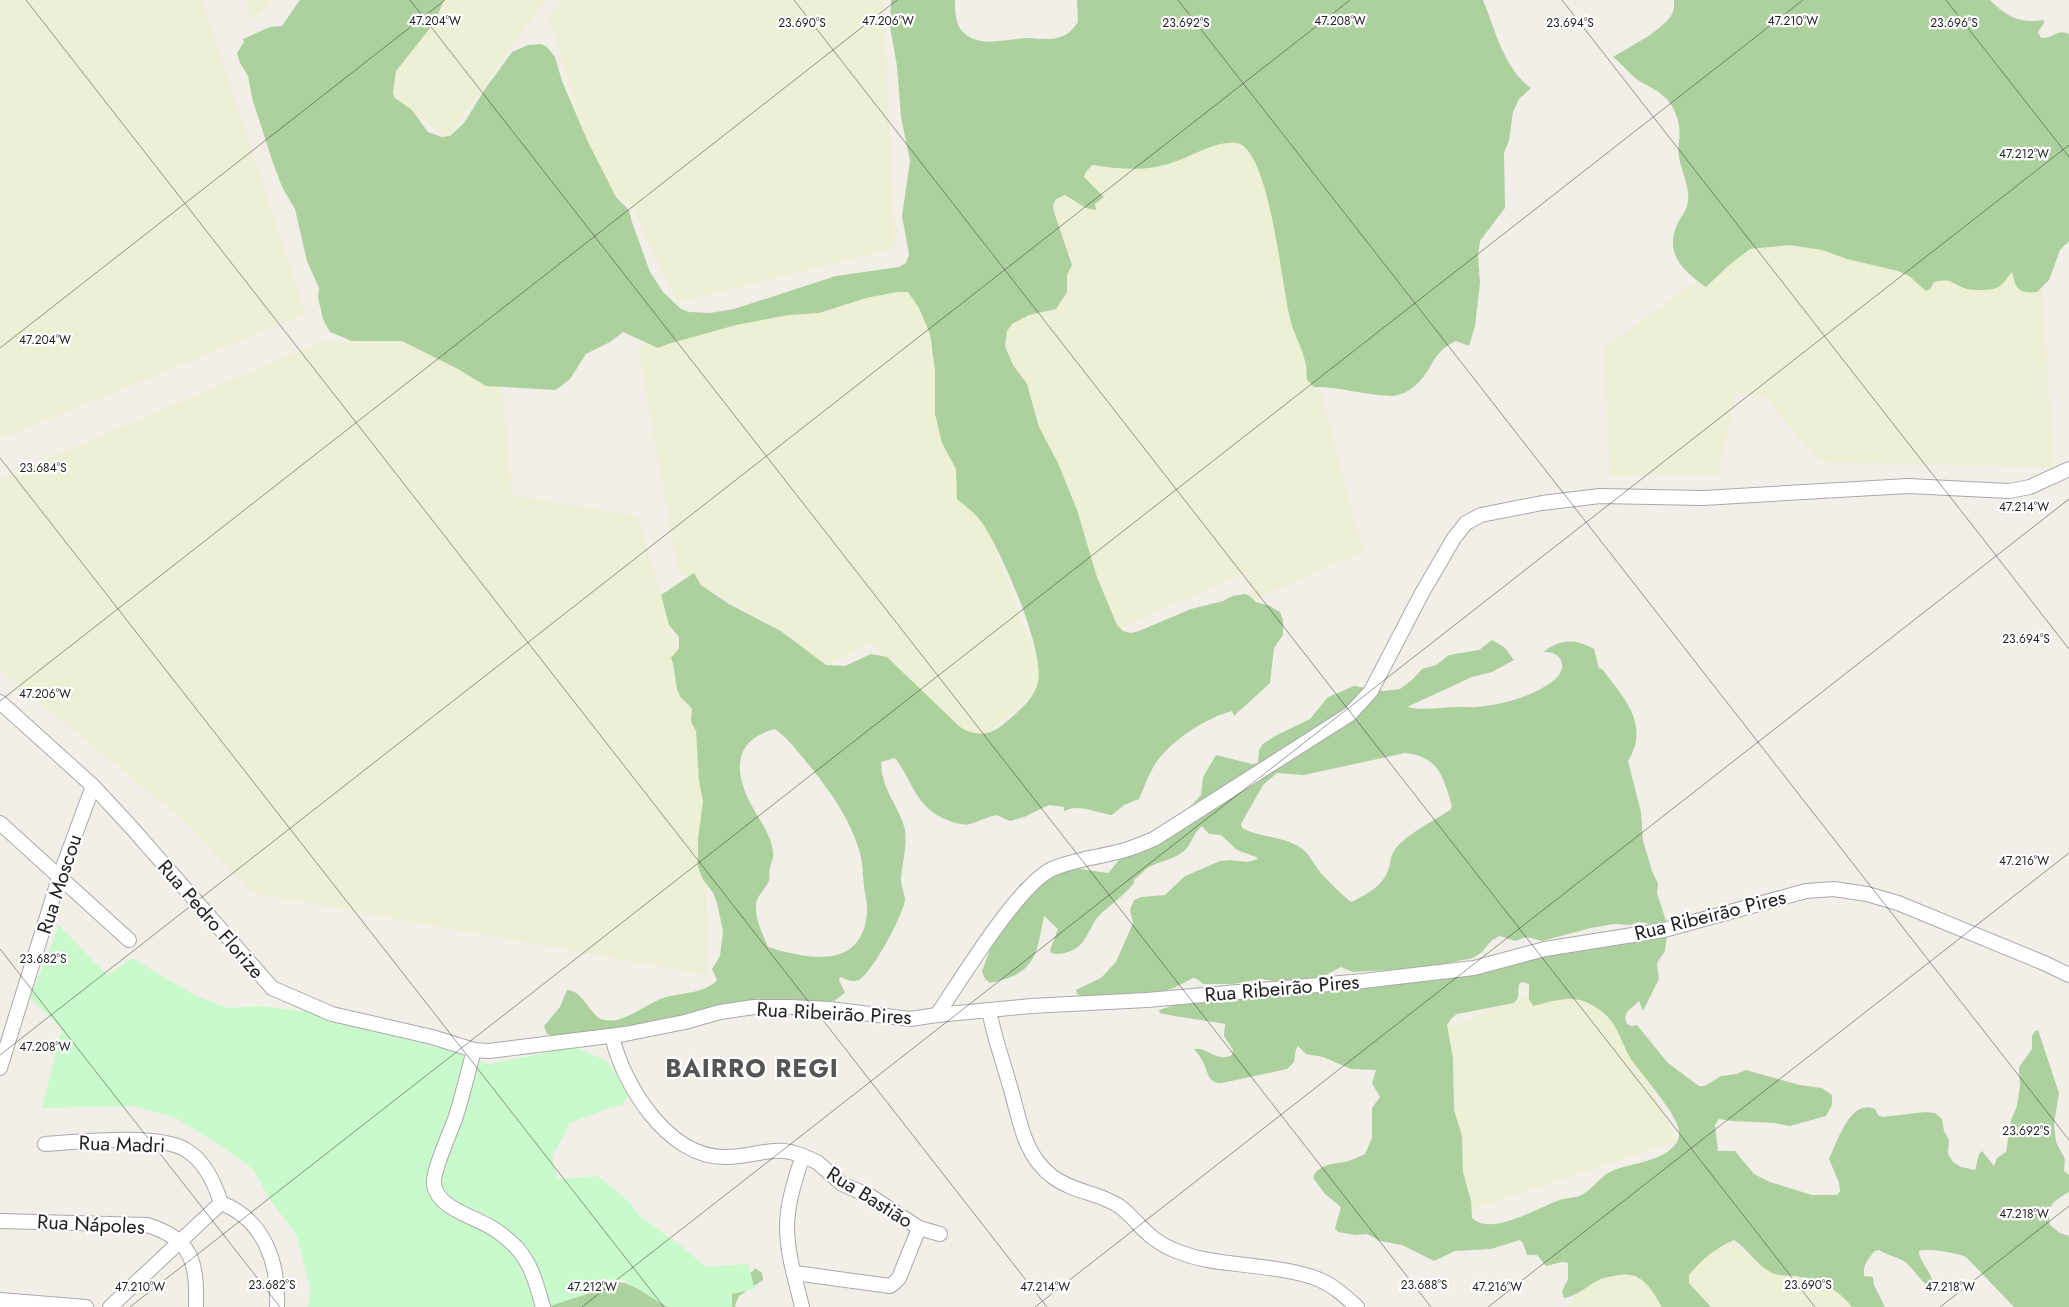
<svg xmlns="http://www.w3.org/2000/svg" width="2069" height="1307" font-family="Jost,sans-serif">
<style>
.farmland{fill:#eef0d5}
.forest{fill:#add19e;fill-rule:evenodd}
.park{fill:#c8facc}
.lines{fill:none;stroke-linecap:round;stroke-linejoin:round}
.minor-casing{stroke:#a9a9a9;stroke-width:16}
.minor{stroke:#fff;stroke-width:14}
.ticks{fill:none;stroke:#222;stroke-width:1;stroke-opacity:0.45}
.labels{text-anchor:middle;stroke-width:4.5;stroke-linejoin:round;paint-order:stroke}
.street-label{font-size:20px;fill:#222;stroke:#fff}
.district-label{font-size:25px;font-weight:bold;letter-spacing:1px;fill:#555;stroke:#fff}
.ticks-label{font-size:12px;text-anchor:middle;fill:#222;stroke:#fff;stroke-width:4.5;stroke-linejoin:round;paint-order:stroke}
</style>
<rect width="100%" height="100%" fill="#f2efe9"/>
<g class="farmland">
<polygon points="0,0 202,0 306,314 0,439"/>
<polygon points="245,0 274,0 252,20"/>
<polygon points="438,0 545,0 448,137 375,87 445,8"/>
<polygon points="563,0 883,0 895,248 678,302 632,207 597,180 549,17"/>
<polygon points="1249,122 1363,552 1253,600 1246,573 1108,633 985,322 1041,183"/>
<polygon points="1760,233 2041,280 2054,467 1820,462 1766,398 1736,392 1718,475 1610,476 1604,348"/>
<polygon points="912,265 983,515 1045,684 969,749 871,642 811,675 794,638 678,571 638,346"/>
<polygon points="405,341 502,387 512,495 638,516 704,747 707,975 253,893 185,822 0,670 0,479 320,342"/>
<polygon points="1571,977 1609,1006 1677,1141 1450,1217 1432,1034"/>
<polygon points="1717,1232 1772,1273 1818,1259 1859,1307 1713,1307 1672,1265"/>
<polygon points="1618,1251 1667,1307 1567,1307 1567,1306"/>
</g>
<g class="forest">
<path d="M300,0H444L435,22L396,71L393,93L395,98L412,110L428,132L442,137L450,136L464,123L485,89L512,52L528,45L541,44L547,47L555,57L562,81L588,142L616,197L629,210L632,222L650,272L663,292L681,309L690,312L710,313L734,309L836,276L899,267L906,263L909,254L902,216L910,161L901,117L897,66L890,27L891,0H955C955,11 955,25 964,33C982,49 1008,38 1029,38C1042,39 1055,41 1067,34C1071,31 1075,26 1078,22L1077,0H1483C1495,29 1504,69 1531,88L1519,99L1513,112L1509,140L1504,153L1505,208L1480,241L1478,255L1480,283L1475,326L1469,346L1456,341C1431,353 1435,366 1418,383C1411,390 1401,396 1391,396C1365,395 1340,387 1314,387L1307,380C1306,374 1307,367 1305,361C1302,348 1295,336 1291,322C1282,292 1270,146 1236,143C1215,141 1193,156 1174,162C1147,172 1120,169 1092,165L1086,172L1084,177L1104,197L1095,204L1096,210L1086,208L1065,195L1056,199L1053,205L1054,212L1072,265L1067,275V292L1056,309L1029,315L1012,324L1007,331L1005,346L1013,365L1027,384L1039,427L1058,463L1077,510L1097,577L1117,625L1123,631L1131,633L1139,631L1191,609L1223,601L1232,596L1245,594L1250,596L1256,602L1270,606L1280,612L1283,620V635L1274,648L1270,683L1234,716L1232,711C1206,718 1174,739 1158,760C1149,772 1145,786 1139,799L1124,805L1112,815C1096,813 1079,803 1064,811V807L1049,805L1024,817L1010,821L996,815C987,817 978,822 970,824C963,826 953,822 947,820C915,807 914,783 895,758L881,762C882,767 881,773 883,777C887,796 901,811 905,830C907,848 902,864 901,880C901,885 904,892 905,898C906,911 871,975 859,980C853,983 846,979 840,977L839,980L845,993L834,1001L792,1002L561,1038L547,1034L544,1026L560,1007L567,990C582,990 589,1013 601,1019C607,1021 614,1021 620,1019C636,1014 650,1002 666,997C682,993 706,993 717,980L712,969L720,956L723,931L717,903L713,893L702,878L698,867V839L703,801L699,781L696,731L691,722L692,709C689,703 681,700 679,694C674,682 676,670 671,658L679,648V637L669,625L661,595L694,573L701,585L729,604L781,631L826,665L845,666L871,654L887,657L960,727C976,737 990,736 1005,723C1016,713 1032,701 1037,686C1048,657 1003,556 986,529C979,516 968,508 957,499L956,469L942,443L935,414V370L930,334L919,308L908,292H897L866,298L819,313L789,315L736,325L668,344L658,348L623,332L610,342L586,354L570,379L556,390L486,386L458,369L402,341H352L330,332L323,319L318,298L319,288L307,261L295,209L282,187L272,160L252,98L248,76L240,63L237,53L244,42L243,39L270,27L282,26ZM775,729C786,737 795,748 804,759C827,787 850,817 860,853C863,864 863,876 864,887C865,895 868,905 867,913C862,971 807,959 768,947C763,934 755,920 756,906C756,896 764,891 768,883C771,878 768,873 770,868C770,864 773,860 773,857C775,841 760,821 753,808C734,774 731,741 775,729Z"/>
<path d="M1674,0H1990C2007,17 2020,24 2044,20V23L2038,32L2041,38C2052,39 2058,28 2069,34V241L2060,250L2049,280L2037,292C2018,294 2016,289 2012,272C2000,287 2000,290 1980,290C1974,290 1969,290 1964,288C1949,282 1952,278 1934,282L1930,289L1926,291L1909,276L1898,271L1847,259L1822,250L1789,245L1750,249L1728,266L1706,287C1684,272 1664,254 1677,225C1681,216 1687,211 1688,201C1690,186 1681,171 1679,157C1677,147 1681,136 1679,126C1678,118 1674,108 1669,102C1660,90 1646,86 1635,78C1627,71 1621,63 1613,57C1629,47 1666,29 1673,12C1674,8 1674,4 1674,0Z"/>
<path d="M1492,640L1504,647L1514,660L1492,672L1472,677L1407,707C1425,711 1439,707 1457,707C1463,706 1470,708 1476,707C1502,705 1532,697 1553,681C1569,669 1563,651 1543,652C1560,639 1575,638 1594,649L1599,668L1603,670C1625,699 1650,725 1628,761L1641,812L1643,841L1653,874L1658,883L1657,893L1668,927L1639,922L1630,925L1614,924L1591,928L1542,941L1527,937L1515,941L1500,936L1492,940L1481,953L1473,958L1424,968L1353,972L1341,967L1326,975L1292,984L1261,979L1233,984H1203L1197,979L1193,978L1174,988L1164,991L1107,999L1086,998L1077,994L1076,990L1101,978L1116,962L1133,923L1130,910L1134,900L1141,897L1165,895L1185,876L1220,861L1230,860L1247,862L1258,859L1256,857L1237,850L1221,835L1209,834L1202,826C1193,833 1192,844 1184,851C1173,860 1160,861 1149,867C1144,870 1139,876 1134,880V883C1123,897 1109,905 1097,918C1091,926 1087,938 1080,945C1072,952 1061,956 1051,953L1050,950L1058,929L1044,916C1036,957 1035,974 990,983L985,979L982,971L992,944L1018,903L1019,885L1047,864L1108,873L1126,852L1153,835L1192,805L1201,795L1203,777L1216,755L1252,764L1258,763L1259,750L1263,744L1275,736L1310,719L1328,697L1354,686L1384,691L1400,689L1413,679L1422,669L1436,665L1449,655L1479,650ZM1405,753C1440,757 1443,777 1452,806L1450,810C1434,821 1404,835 1394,851C1390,857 1391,864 1388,870C1383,886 1366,895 1351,902C1340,893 1330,883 1320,872C1313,863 1309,852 1298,846C1280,836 1259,837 1242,828L1241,824L1263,785L1277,773L1304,775Z"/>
<path d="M1667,936L1665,951L1657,963L1659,979L1643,1011L1639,1001L1627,1012L1625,1018L1627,1024L1631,1026L1637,1025L1668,1063L1699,1086H1705L1721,1076L1736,1074L1746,1070L1800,1085L1822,1088L1832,1095V1105L1826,1116L1790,1126L1774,1123L1732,1121L1719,1119L1715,1125L1718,1151H1735L1754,1174L1770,1182L1812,1195H1837L1840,1191L1839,1183L1829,1159C1837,1143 1850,1098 1875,1109L1878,1115L1882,1117L1925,1112L1935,1113L1942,1119L1944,1131L1949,1140L1948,1154L1953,1162L1961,1167L1975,1170L1979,1154L1982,1151L1994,1166L1997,1158L2006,1152L2011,1120L2017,1106L2020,1086L2019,1067L2032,1049V1036L2035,1031L2038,1030L2059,1093L2054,1124L2056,1142L2065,1159L2064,1171L2069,1175V1192C2053,1201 2046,1206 2050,1225L2060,1233L2069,1236V1307H2014L1966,1257C1957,1253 1927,1248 1919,1251C1919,1264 1936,1274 1932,1288C1920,1282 1915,1270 1905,1262C1900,1258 1887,1255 1879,1250L1875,1251C1868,1259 1863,1264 1864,1276L1873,1277L1874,1285L1885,1307H1852C1838,1289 1818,1279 1795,1276C1788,1275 1778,1276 1772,1273C1757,1266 1748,1249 1734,1240C1717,1247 1701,1260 1689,1275V1283L1711,1307H1662C1650,1287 1641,1269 1614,1276C1608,1277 1601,1278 1595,1282C1585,1288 1576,1296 1564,1298L1562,1291L1568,1279V1263L1562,1262L1546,1266L1537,1255H1527L1523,1243L1520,1240L1491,1249L1455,1251L1434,1261L1402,1245L1380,1241L1367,1234L1355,1235L1338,1232L1335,1228L1341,1207L1325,1194L1313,1178C1317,1163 1337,1164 1349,1161C1354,1159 1360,1156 1365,1154L1372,1138V1108L1380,1097L1372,1083L1376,1070L1351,1069L1323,1057L1306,1054L1298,1046L1296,1049L1294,1062L1287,1069L1222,1083C1208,1083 1209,1075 1204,1064C1202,1059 1198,1054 1194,1049C1209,1047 1215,1063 1232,1055L1233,1050L1224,1036L1225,1024C1203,1020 1182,1018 1160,1013L1159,1010L1187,1001L1482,974L1545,954ZM1522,982L1529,984V999L1533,1006C1549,1002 1572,994 1588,1003C1594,1006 1602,1011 1607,1016C1619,1028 1622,1045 1631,1059C1641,1074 1678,1115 1679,1131C1680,1134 1678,1140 1677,1142C1663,1163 1632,1162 1612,1171C1601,1176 1595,1186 1585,1193C1575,1199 1569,1197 1560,1200C1538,1207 1492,1237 1472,1218L1471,1201L1463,1172L1462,1136L1454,1110L1453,1058L1447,1025L1451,1019L1457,1014L1514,1003L1518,998L1519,984Z"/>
<polygon points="755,1268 762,1273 763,1280 739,1296 735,1305 736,1307 479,1307 594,1279 625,1283 639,1289 752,1272"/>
</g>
<polygon class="park" points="59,925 107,975 132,958 196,996 228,1008 261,1006 308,1012 450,1051 489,1064 574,1047 605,1060 620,1077 629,1094 623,1105 609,1108 570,1123 552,1157 558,1179 598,1176 627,1200 641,1217 680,1245 706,1267 748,1264 755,1289 732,1294 732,1307 667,1307 622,1279 584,1295 547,1307 308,1307 310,1287 297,1236 270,1199 253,1169 215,1142 174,1117 131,1106 42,1108 62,1029 30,998"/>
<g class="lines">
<g class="minor-casing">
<g id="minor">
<polyline points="0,702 93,786 131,827 272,988 332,1014 432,1037 474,1050 489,1051 625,1034 685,1022 720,1012 754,1007 790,1007 830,1009 910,1019 937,1015 1031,1006 1147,1000 1363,981 1474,968 1545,949 1664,930 1806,891 1834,889 1867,894 1898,903 2044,963 2069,975"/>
<polyline points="0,823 129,940"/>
<path d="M989,1010C994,1037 1002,1058 1009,1083C1020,1118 1022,1154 1053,1177C1073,1192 1100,1193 1119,1206C1132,1215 1140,1228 1152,1237C1166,1249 1190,1257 1208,1260C1240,1266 1291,1267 1320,1280C1334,1286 1346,1297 1357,1307"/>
<path d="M937,1015C960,981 1018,885 1052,869C1075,859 1101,857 1125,850C1135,847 1144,843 1154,839L1350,714L1371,691L1422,593L1454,538L1466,523L1481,515L1542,503L1600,496L1703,498L1908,486L2009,491L2030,487L2069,469"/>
<path d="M612,1036C623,1085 668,1157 724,1157C754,1158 774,1143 803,1156C795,1178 787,1203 787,1227C787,1254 796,1281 802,1307"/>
<path d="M474,1050C468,1072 463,1094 456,1116C451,1132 432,1171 434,1185C438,1209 476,1217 494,1229C502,1234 510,1241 517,1248C532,1265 537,1286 543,1307"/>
<polyline points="0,1068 59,878 93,786"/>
<path d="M45,1144C79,1142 158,1133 186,1150C205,1161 215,1184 221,1203C265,1220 279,1264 277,1307"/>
<polyline points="803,1156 817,1162 842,1184 870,1196 919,1228 940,1234"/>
<path d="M0,1221L147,1225C193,1239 197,1263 196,1307"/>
<polyline points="795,1273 890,1286 894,1283 899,1278 919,1228"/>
<polyline points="0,1300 86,1307"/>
<polyline points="110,1307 221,1203"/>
</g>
</g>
<use href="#minor" class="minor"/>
</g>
<path class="ticks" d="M26,0L1047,1307M410,0L1431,1307M794,0L1815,1307M1178,0L2069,1140M1562,0L2069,649M1946,0L2069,157M0,348L445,0M0,458L664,1307M0,701L897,0M0,949L280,1307M0,1055L1350,0M130,1307L1803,0M582,1307L2069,145M1035,1307L2069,499M1488,1307L2069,853M1940,1307L2069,1206"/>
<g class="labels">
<g class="street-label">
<text transform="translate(59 884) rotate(-72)" y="7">Rua Moscou</text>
<text transform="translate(1710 915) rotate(-14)" y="7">Rua Ribeirão Pires</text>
<text transform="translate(211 919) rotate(49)" y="7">Rua Pedro Florize</text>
<text transform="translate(1282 988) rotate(-5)" y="7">Rua Ribeirão Pires</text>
<text transform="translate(834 1013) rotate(3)" y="7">Rua Ribeirão Pires</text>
<text transform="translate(122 1144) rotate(2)" y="7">Rua Madri</text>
<text transform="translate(870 1197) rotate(32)" y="7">Rua Bastião</text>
<text transform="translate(91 1224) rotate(3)" y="7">Rua Nápoles</text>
</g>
<g class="district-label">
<text x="752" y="1077">BAIRRO REGI</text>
</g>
</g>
<g class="ticks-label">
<text x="435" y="25">47.204°W</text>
<text x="888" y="25">47.206°W</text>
<text x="1340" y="25">47.208°W</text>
<text x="1793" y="25">47.210°W</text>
<text x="1954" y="27">23.696°S</text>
<text x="802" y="27">23.690°S</text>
<text x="1186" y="27">23.692°S</text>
<text x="1570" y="27">23.694°S</text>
<text x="2024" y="158">47.212°W</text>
<text x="45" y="344">47.204°W</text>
<text x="43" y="472">23.684°S</text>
<text x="2024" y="511">47.214°W</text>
<text x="2026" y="643">23.694°S</text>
<text x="45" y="698">47.206°W</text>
<text x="2024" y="865">47.216°W</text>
<text x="43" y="963">23.682°S</text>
<text x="45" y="1051">47.208°W</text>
<text x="2026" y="1135">23.692°S</text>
<text x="2024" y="1218">47.218°W</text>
<text x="272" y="1289">23.682°S</text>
<text x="1424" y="1289">23.688°S</text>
<text x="1808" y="1289">23.690°S</text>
<text x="140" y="1291">47.210°W</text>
<text x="592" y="1291">47.212°W</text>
<text x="1045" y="1291">47.214°W</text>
<text x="1497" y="1291">47.216°W</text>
<text x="1950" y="1291">47.218°W</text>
</g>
</svg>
